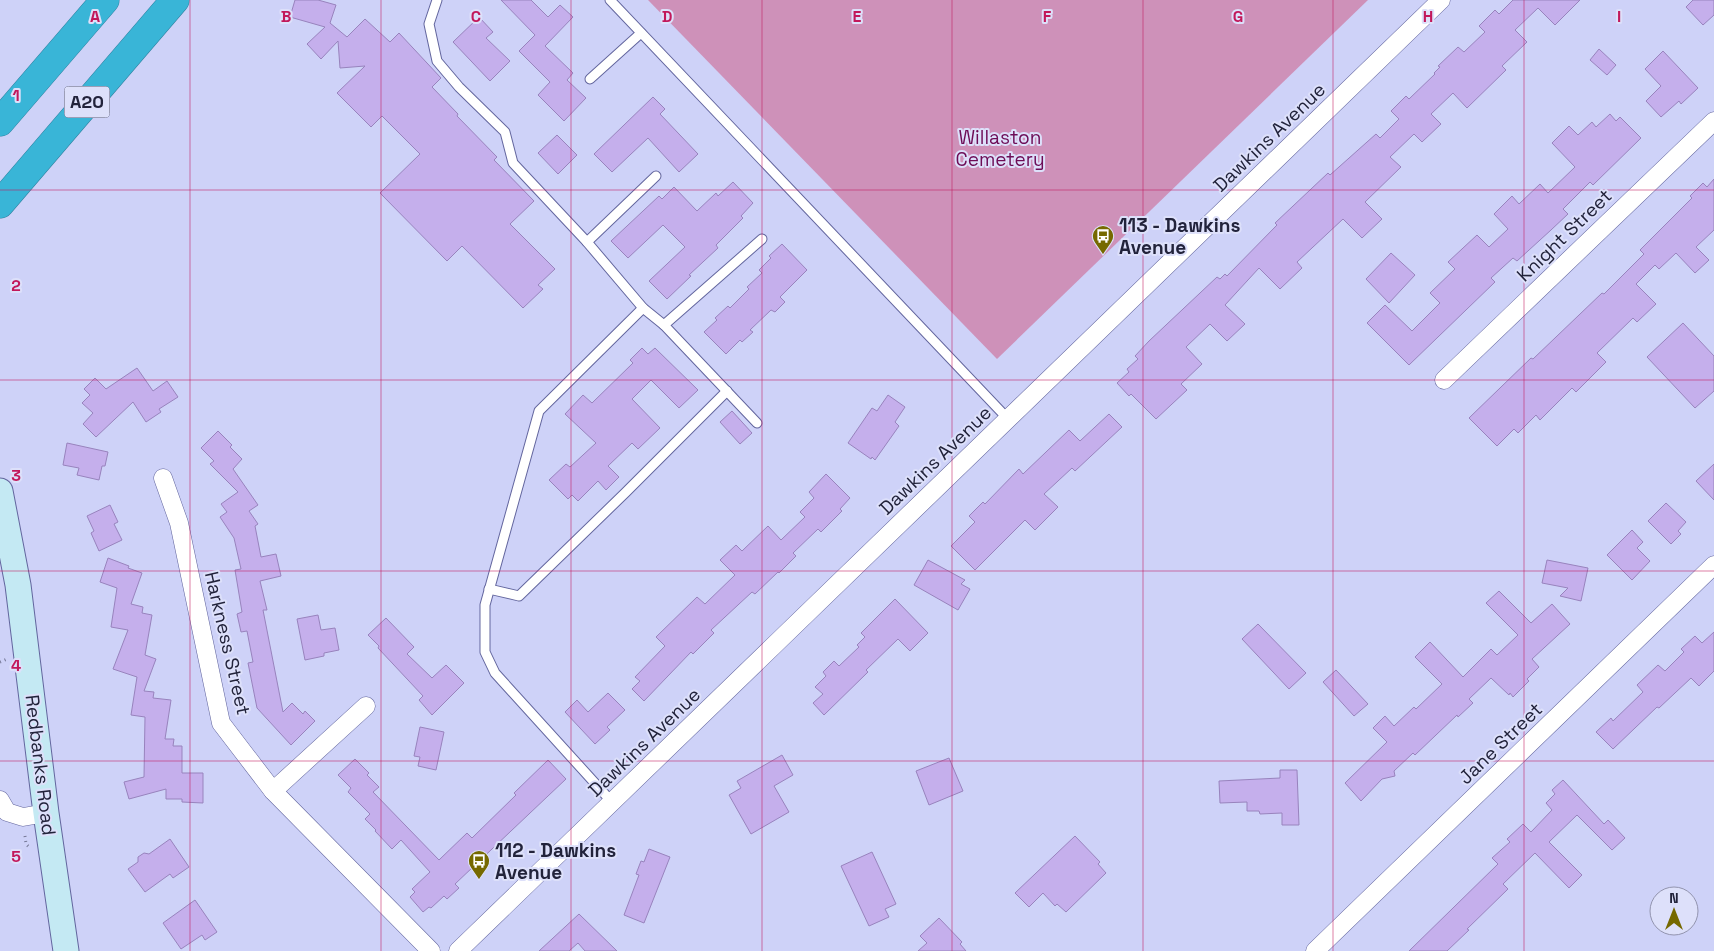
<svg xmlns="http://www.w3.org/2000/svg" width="1714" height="951" font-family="'Space Grotesk',sans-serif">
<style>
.green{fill:#ce91b9}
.building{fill:#c5afec;stroke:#9883bd}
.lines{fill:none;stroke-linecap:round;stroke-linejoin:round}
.service-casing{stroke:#63669e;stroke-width:11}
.minor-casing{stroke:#63669e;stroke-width:19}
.secondary-casing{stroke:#63669e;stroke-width:27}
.motorway-casing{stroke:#3182a0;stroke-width:29}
.path{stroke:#767997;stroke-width:3;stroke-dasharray:1 4;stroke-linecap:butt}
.service{stroke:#fff;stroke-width:9}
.minor{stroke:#fff;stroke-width:18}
.secondary{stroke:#c4e9f3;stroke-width:25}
.motorway{stroke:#39b5d7;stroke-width:28}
.grid{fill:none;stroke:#c2185b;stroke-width:1;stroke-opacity:0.55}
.labels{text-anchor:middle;stroke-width:4;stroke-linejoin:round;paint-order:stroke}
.shield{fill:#dde0fa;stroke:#5a5c74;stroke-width:1}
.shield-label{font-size:18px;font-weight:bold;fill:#22233b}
.park-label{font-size:19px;fill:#6d0c56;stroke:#dde0fa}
.street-label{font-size:19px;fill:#22233b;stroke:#dde0fa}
.poi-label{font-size:19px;font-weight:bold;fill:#22233b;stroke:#dde0fa;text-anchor:start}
.grid-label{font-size:16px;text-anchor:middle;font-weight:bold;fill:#c2185b;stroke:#dde0fa;stroke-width:4;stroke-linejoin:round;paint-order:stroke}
</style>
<rect width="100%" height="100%" fill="#ced2f8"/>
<polygon class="green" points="648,0 1368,0 997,359"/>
<g class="building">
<polygon points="295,0 318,0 336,5 330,23 347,37 365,19 390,42 399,33 441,78 432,87 458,114 457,116 497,157 494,160 534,201 510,224 555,269 538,285 543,289 523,308 462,246 447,261 380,193 420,154 382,116 371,127 337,93 365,66 340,68 338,41 321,59 307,44 325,27 290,17"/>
<polygon points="501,0 531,0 548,17 560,5 573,17 545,46 573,73 567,80 586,98 564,121 538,95 550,82 519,51 535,35"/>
<polygon points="1513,0 1580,0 1555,25 1538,8 1515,30 1527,42 1502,66 1506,70 1467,108 1453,93 1431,114 1441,124 1422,142 1414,134 1390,157 1401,167 1365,202 1382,219 1362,238 1343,219 1297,262 1302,268 1280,289 1259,268 1225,305 1245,324 1227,341 1210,324 1186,347 1202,364 1181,384 1187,390 1156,419 1131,394 1129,396 1117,383 1129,372 1127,369 1138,359 1135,356 1149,341 1217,277 1220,279 1225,274 1227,276 1277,225 1275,223 1328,173 1330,175 1376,134 1380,138 1399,119 1391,111 1406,96 1409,99 1435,74 1434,73 1440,67 1438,66 1458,47 1464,52 1485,32 1479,26 1495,10 1499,14"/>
<polygon points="1693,0 1714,0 1714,15 1703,25 1686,7"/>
<polygon points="479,17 493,32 486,38 510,61 490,81 453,42"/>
<polygon points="1599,49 1616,65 1607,75 1590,60"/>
<polygon points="1663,51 1698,88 1681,104 1679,101 1661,117 1646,101 1661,86 1645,69"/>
<polygon points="653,97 665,109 660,114 698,154 679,172 648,138 612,172 594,154"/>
<polygon points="1610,114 1616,121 1620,117 1641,138 1593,185 1590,182 1563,209 1568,214 1551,230 1517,261 1513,258 1491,278 1495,282 1409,365 1367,323 1385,305 1412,331 1440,303 1430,293 1455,269 1448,262 1477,235 1489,247 1508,229 1494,214 1512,196 1519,204 1540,184 1548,193 1575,167 1552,143 1569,126 1578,135 1592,122 1596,127"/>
<polygon points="557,135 577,155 558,174 538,153"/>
<polygon points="1714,179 1714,230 1696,247 1709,260 1695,273 1676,253 1659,269 1655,265 1636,284 1656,304 1637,322 1633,318 1597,353 1606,362 1576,392 1572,388 1540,420 1536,415 1518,433 1514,429 1497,446 1469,418 1531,358 1533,359 1602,293 1604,294 1644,254 1640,250 1692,198 1690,196 1703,183 1707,187"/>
<polygon points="733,182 753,203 741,216 743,218 716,245 718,248 689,275 691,276 667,299 649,281 685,247 663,225 628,258 611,241 659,196 662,199 674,187 697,211 716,193 718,196"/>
<polygon points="782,244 807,270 780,297 785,302 775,312 771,310 750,330 753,332 742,342 740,340 726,354 704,332 717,320 715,318 728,306 730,308 749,289 747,287 762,273 759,270 771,258 769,256"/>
<polygon points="1391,253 1415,275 1389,303 1366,279"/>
<polygon points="1683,323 1714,356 1714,391 1695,408 1647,357"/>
<polygon points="642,348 648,354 655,348 698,390 679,408 651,380 632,399 660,428 638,449 632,443 608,466 619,477 606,490 598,481 578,501 572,495 568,499 549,480 566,464 570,467 596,443 565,414 583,395 592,403 633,363 630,360"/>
<polygon points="137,368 153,391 167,381 178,397 159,409 161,412 146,422 133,402 96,437 83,424 93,413 82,403 90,395 84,389 95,378 106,389"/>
<polygon points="888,395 905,407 895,422 899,426 875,460 872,457 871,459 848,443 872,408 877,411"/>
<polygon points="732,411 752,433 740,444 720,422"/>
<polygon points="1109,414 1122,427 1075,471 1072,468 1044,494 1058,507 1035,530 1025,520 975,570 951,546 975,522 969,516 983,502 985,504 1019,469 1023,474 1069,430 1080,441"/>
<polygon points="218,431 232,445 230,447 242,459 233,469 258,505 249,511 258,524 255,526 261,557 276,554 281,576 260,581 267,610 263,610 283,712 292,703 303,714 305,711 315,721 291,745 257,708 248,663 253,662 247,631 241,632 237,614 242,612 235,570 241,569 234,538 220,517 227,512 221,504 238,492 210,464 214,461 201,448"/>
<polygon points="67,443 108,452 105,466 102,466 99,480 77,475 79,468 63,465"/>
<polygon points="1714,464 1714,500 1696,481"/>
<polygon points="826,474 850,498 840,509 842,511 821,532 818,529 793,553 796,556 779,573 778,572 755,594 752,592 711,630 714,633 693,654 691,652 644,701 632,689 640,681 635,677 665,646 656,637 697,597 705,604 735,575 720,560 736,545 742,551 768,526 781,540 805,517 800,512 814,498 809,492"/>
<polygon points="1666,503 1686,522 1678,531 1681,534 1671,544 1648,521"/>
<polygon points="110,505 118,522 114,524 122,540 99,551 91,533 94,531 87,516"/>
<polygon points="1632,530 1643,542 1637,548 1650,561 1632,580 1607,555"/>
<polygon points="108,558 129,566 128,568 142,573 131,604 143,607 142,613 152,615 145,655 156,659 144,691 154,692 153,698 171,700 165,739 174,739 173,746 182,746 182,773 203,773 203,803 182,802 182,799 166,799 166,789 129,799 124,782 144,777 145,717 131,715 137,677 113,669 128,630 111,627 117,588 100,582"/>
<polygon points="928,560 965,580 961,584 970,589 958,610 914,585"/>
<polygon points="1547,560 1588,568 1581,601 1560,596 1568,588 1542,583"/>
<polygon points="1499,591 1531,623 1552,604 1570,624 1532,659 1539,667 1527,679 1529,681 1513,697 1510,693 1509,695 1491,678 1469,699 1473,703 1458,717 1457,715 1415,755 1413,753 1394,771 1395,776 1382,779 1361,801 1345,783 1387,742 1373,728 1385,716 1394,726 1414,707 1416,709 1442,684 1415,657 1430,642 1463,677 1491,649 1497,655 1518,635 1486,603"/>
<polygon points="895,599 928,633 910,651 898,639 866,670 868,672 824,715 813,703 823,694 815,687 826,676 823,672 834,661 839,666 859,647 857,645 865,637 861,633"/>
<polygon points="318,615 321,630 335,628 339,650 324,653 324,656 305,660 297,619"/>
<polygon points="386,618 414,647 407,654 432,678 446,665 464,683 432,715 419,700 423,696 378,648 379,646 368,635"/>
<polygon points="1258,624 1306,673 1289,689 1242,639"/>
<polygon points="1714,632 1714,671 1699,686 1691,678 1659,708 1657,707 1613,749 1596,732 1611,718 1613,721 1643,692 1637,685 1658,665 1665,671 1684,652 1681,649 1695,636 1702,643"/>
<polygon points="1336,670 1368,704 1354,716 1323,682"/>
<polygon points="608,693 625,710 607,727 610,730 595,744 565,712 577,700 588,712"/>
<polygon points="420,727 444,732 436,770 418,766 420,757 414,756"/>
<polygon points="782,755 793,775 774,786 789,812 751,834 729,795 741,788 737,781"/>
<polygon points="949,758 963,791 929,805 916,771"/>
<polygon points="355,759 369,773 367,775 379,787 373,792 439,860 467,833 472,838 516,795 514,793 548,760 566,779 455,884 459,888 447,899 444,896 431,908 429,907 423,912 410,897 415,892 412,889 430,872 401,840 392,849 375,831 376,830 365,819 370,814 348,792 351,788 338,775"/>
<polygon points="1280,770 1297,770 1299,825 1282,825 1282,813 1260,814 1259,811 1247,811 1247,802 1220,803 1219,781 1280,778"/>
<polygon points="1563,780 1604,824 1608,820 1625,838 1612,850 1577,815 1549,842 1582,875 1569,888 1535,853 1503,884 1508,889 1467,929 1469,930 1447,951 1409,951 1498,864 1492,858 1510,842 1507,839 1523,824 1531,832 1552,810 1546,803 1555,794 1552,790"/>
<polygon points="1075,836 1100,862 1098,864 1106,873 1066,912 1057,904 1055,906 1043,893 1029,907 1015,893"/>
<polygon points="170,839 189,867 173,878 170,874 145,892 128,869 138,862 138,857 144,853 149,854"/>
<polygon points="649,849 670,857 644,923 624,915 639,875 636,874 641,861 644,862"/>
<polygon points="872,852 896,904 885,909 889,917 869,926 841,866"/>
<polygon points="195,900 217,932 205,940 202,935 181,949 163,923"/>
<polygon points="579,914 617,951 585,951 578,943 569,951 539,951"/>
<polygon points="939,918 962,942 960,944 966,951 918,951 927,943 920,936"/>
</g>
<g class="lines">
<g class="service-casing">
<g id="service">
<polyline points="437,0 429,24 437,61 459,87 505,132 513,163 587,242 643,308 664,325 757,423"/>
<polyline points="610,0 1008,419"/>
<polyline points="590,79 641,33"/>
<polyline points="587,242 656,176"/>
<polyline points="664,325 762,239"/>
<polyline points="489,589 519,596 625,493 727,391"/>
<polyline points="612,802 495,673 485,652 485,605 539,411 643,308"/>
</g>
</g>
<g class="minor-casing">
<g id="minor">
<polyline points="1444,380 1714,121"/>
<polyline points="163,478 179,523 221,723 273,791 431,951"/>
<polyline points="273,791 366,706"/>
<polyline points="0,800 7,812 23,817 46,813"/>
<polyline points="458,951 1441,0"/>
<polyline points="1315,951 1714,565"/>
</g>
</g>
<g class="secondary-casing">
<polyline id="secondary" points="0,491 18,585 46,813 66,951"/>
</g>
<g class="motorway-casing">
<g id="motorway">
<polyline points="0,122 105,0"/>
<polyline points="0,204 175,0"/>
</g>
</g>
<g class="path">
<polyline points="0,662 7,659"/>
<polyline points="25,836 26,844 29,847"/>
</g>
<use href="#service" class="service"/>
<use href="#minor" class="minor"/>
<use href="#secondary" class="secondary"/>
<use href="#motorway" class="motorway"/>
</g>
<path class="grid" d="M190,0V951M381,0V951M571,0V951M762,0V951M952,0V951M1143,0V951M1333,0V951M1524,0V951M0,190H1714M0,380H1714M0,571H1714M0,761H1714"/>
<defs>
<g id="bus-pin" transform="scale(1.125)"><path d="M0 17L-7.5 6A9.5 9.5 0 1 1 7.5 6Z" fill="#766900" stroke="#dde0fa"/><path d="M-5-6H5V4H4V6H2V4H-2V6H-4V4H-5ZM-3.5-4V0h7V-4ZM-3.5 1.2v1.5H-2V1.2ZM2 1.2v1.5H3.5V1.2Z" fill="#fff"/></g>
</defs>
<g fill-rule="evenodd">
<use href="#bus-pin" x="1103" y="236"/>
<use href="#bus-pin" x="479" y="861"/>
</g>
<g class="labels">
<rect class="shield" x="64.5" y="86.5" width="45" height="31" rx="4"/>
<g class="shield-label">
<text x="87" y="108">A20</text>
</g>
<g class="park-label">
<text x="1000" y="144">Willaston<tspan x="1000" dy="22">Cemetery</tspan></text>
</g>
<g class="street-label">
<text transform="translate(1269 137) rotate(-44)" y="7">Dawkins Avenue</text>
<text transform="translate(1564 235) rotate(-44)" y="7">Knight Street</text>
<text transform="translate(935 460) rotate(-44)" y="7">Dawkins Avenue</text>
<text transform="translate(228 643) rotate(77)" y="7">Harkness Street</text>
<text transform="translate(644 742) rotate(-44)" y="7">Dawkins Avenue</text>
<text transform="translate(1500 743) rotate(-44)" y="7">Jane Street</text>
<text transform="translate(41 765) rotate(83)" y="7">Redbanks Road</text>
</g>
<g class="poi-label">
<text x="1119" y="232">113 - Dawkins<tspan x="1119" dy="22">Avenue</tspan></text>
<text x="495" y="857">112 - Dawkins<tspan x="495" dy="22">Avenue</tspan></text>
</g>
</g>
<g class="grid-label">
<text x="95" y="22">A</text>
<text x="286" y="22">B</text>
<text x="476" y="22">C</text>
<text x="667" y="22">D</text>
<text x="857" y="22">E</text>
<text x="1047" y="22">F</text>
<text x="1238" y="22">G</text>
<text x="1428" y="22">H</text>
<text x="1619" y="22">I</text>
<text x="16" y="101">1</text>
<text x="16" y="291">2</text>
<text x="16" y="481">3</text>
<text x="16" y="671">4</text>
<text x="16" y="862">5</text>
</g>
<g transform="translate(1674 911)"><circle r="24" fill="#dde0fa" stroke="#9294ae"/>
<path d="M0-4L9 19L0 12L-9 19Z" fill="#766900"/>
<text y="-8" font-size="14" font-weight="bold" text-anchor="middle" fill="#22233b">N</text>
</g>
</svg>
